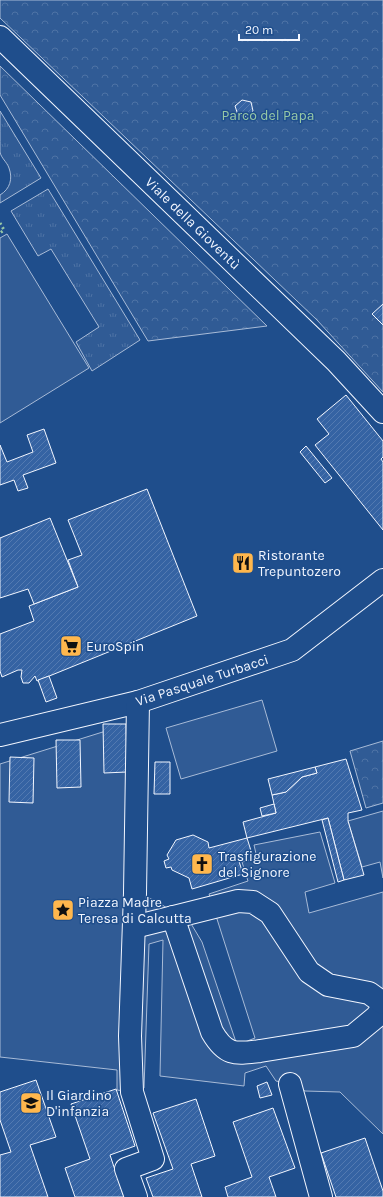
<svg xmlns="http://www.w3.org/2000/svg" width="383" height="1197" font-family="Karla,sans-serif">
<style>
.grass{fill:url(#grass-tufts);stroke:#a8bbd7}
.park{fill:url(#park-crowns);stroke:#a8bbd7}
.built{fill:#305b95;stroke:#a8bbd7}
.building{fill:url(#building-hatch);stroke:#f2f6ff}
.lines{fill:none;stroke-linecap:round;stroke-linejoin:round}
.minor-casing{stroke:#f2f6ff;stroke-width:24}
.minor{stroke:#1f4e8c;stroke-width:22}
.hedge{stroke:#97c8a6;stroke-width:3;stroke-dasharray:2 3;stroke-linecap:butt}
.labels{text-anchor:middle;stroke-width:3;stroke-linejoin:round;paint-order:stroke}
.park-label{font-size:14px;fill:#97c8a6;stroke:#1f4e8c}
.street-label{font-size:14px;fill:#f2f6ff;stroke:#1f4e8c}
.poi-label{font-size:14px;fill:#f2f6ff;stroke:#1f4e8c;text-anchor:start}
</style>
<defs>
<pattern id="grass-tufts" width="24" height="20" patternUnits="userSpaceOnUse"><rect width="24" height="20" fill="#305b95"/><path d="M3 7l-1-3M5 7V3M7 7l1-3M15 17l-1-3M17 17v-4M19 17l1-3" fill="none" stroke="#4e73a5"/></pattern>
<pattern id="park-crowns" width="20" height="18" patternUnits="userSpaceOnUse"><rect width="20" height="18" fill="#305b95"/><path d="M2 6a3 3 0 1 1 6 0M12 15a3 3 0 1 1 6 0" fill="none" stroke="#4e73a5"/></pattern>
<pattern id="building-hatch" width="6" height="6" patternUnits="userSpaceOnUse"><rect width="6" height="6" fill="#3563a3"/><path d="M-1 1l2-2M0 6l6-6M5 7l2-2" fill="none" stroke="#537ab1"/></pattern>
</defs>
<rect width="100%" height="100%" fill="#1f4e8c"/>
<g class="grass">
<path d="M0,111L41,178L0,203V195C10,189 13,179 9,168C7,162 1,158 0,152C0,138 0,124 0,111Z"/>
<polygon points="48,189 140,340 92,371 76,342 99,327 51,249 38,256 11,211"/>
</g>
<g class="park">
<polygon points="0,0 383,0 383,392 317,320 0,18"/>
<polygon points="0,66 267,326 148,341 0,95"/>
<polygon points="383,741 383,803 366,808 350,751"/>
</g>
<g class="built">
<polygon points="7,234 89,368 0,423 0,238"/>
<polygon points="262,700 277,751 181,779 166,728"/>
<polygon points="138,721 128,890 154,900 190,922 202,942 237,1045 255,1038 209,894 248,881 242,862 257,858 254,845 320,832 335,883 305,892 309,913 383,892 383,1134 340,1092 305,1091 290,1084 276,1081 266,1066 245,1073 244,1086 160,1076 163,940 149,944 144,1088 132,1092 117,1090 117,1070 0,1057 0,764"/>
<polygon points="383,811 383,878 380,862 362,867 348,821"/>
</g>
<g class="building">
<polygon points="242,100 251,102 253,111 247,117 238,115 235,106"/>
<polygon points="383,304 383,325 372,314"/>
<polygon points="346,395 383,441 383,457 381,459 383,462 383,530 315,445 329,434 317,419"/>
<polygon points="44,429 56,463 23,475 28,488 18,491 14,480 0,485 0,445 7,462 33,452 27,435"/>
<polygon points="306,446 332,478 325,483 300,452"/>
<polygon points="147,489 197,616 37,681 35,676 29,683 23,683 21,677 22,670 18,670 2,677 0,671 0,634 34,621 29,606 78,587 68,560 82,555 68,520"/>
<polygon points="50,518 78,587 34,604 28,589 0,598 0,538"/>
<polygon points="49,676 57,698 46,702 38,680"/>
<polygon points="103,724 126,724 127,772 104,773"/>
<polygon points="56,740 80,740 81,787 57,788"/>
<polygon points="10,757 34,758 33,803 9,802"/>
<polygon points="346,759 362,810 348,813 348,821 364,875 344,880 328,818 247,838 243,822 276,813 272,795 286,792 302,777 317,773 315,767"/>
<polygon points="155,762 170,762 170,794 154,794"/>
<polygon points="315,767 317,773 302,777 286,792 272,795 268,779"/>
<polygon points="274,804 276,813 262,816 260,808"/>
<polygon points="328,818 344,880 338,882 322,820"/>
<polygon points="193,835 208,842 209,848 247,838 252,854 238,858 243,874 192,889 189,878 172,870 171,867 166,868 164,861 169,859 167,855 176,840"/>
<polygon points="36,1080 56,1137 30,1145 48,1197 0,1197 0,1155 11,1152 0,1120 0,1092"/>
<polygon points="267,1082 272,1095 260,1098 257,1086"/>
<polygon points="116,1089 135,1146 110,1155 124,1197 75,1197 65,1168 90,1159 71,1104"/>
<polygon points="196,1099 215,1156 191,1164 202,1197 153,1197 146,1178 173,1169 153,1113"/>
<polygon points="273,1108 295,1168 269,1177 276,1197 228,1197 225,1187 252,1177 233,1122"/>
<polygon points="365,1138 383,1191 383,1197 336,1197 321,1153"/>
</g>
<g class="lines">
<g class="minor-casing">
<g id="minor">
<polyline points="0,37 336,361 383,412"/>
<polyline points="0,735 138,702 292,650 383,580"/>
<path d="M173,917L212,1032C226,1056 235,1054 260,1051L353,1036L376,1017L383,1008"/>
<polyline points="134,927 238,901 253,902 270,913 309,972 328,985 369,993 383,1003"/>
<polyline points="290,1084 321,1197"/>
<polyline points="136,1197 126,1169 153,1159 132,1092 130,1036 135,893 138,702"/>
</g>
</g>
<use href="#minor" class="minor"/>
<polyline class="hedge" points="0,223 4,230 0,233"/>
</g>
<defs>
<g id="restaurant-square" transform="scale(1.15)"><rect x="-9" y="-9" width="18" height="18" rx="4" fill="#ffb74d" stroke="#1f4e8c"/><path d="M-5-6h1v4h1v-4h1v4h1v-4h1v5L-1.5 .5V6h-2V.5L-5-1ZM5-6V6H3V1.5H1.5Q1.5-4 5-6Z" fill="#111"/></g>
<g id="supermarket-square" transform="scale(1.15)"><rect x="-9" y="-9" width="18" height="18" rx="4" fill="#ffb74d" stroke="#1f4e8c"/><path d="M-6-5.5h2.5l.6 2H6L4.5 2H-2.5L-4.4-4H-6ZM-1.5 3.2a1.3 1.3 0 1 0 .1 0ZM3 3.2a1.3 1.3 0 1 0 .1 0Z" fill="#111"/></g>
<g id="church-square" transform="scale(1.15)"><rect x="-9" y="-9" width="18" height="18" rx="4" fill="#ffb74d" stroke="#1f4e8c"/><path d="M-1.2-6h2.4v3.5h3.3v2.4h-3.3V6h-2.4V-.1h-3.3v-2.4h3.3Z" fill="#111"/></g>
<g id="sight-square" transform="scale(1.15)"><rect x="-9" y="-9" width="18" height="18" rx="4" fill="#ffb74d" stroke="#1f4e8c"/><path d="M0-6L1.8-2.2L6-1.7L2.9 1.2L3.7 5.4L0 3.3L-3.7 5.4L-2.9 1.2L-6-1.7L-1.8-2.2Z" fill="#111"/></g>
<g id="school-square" transform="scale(1.15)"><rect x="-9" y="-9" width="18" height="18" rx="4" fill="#ffb74d" stroke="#1f4e8c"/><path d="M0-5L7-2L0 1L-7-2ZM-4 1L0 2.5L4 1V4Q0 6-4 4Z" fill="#111"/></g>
</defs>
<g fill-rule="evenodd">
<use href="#restaurant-square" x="243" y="563"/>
<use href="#supermarket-square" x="71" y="646"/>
<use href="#church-square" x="202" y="864"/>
<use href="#sight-square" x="63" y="910"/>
<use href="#school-square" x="31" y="1103"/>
</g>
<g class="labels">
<g class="park-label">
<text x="268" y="120">Parco del Papa</text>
</g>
<g class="street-label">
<text transform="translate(193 223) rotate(44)" y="5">Viale della Gioventù</text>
<text transform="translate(202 680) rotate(-18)" y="5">Via Pasquale Turbacci</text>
</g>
<g class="poi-label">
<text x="258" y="560">Ristorante<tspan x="258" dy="16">Trepuntozero</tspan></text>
<text x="86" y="651">EuroSpin</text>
<text x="218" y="861">Trasfigurazione<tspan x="218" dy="16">del Signore</tspan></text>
<text x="78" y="907">Piazza Madre<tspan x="78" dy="16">Teresa di Calcutta</tspan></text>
<text x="46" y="1100">Il Giardino<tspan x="46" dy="16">D'infanzia</tspan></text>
</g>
</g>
<path d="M239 34v6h60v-6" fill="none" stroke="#f2f6ff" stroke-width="2"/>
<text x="245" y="34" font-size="12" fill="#f2f6ff" stroke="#1f4e8c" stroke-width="3" paint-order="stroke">20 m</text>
</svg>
